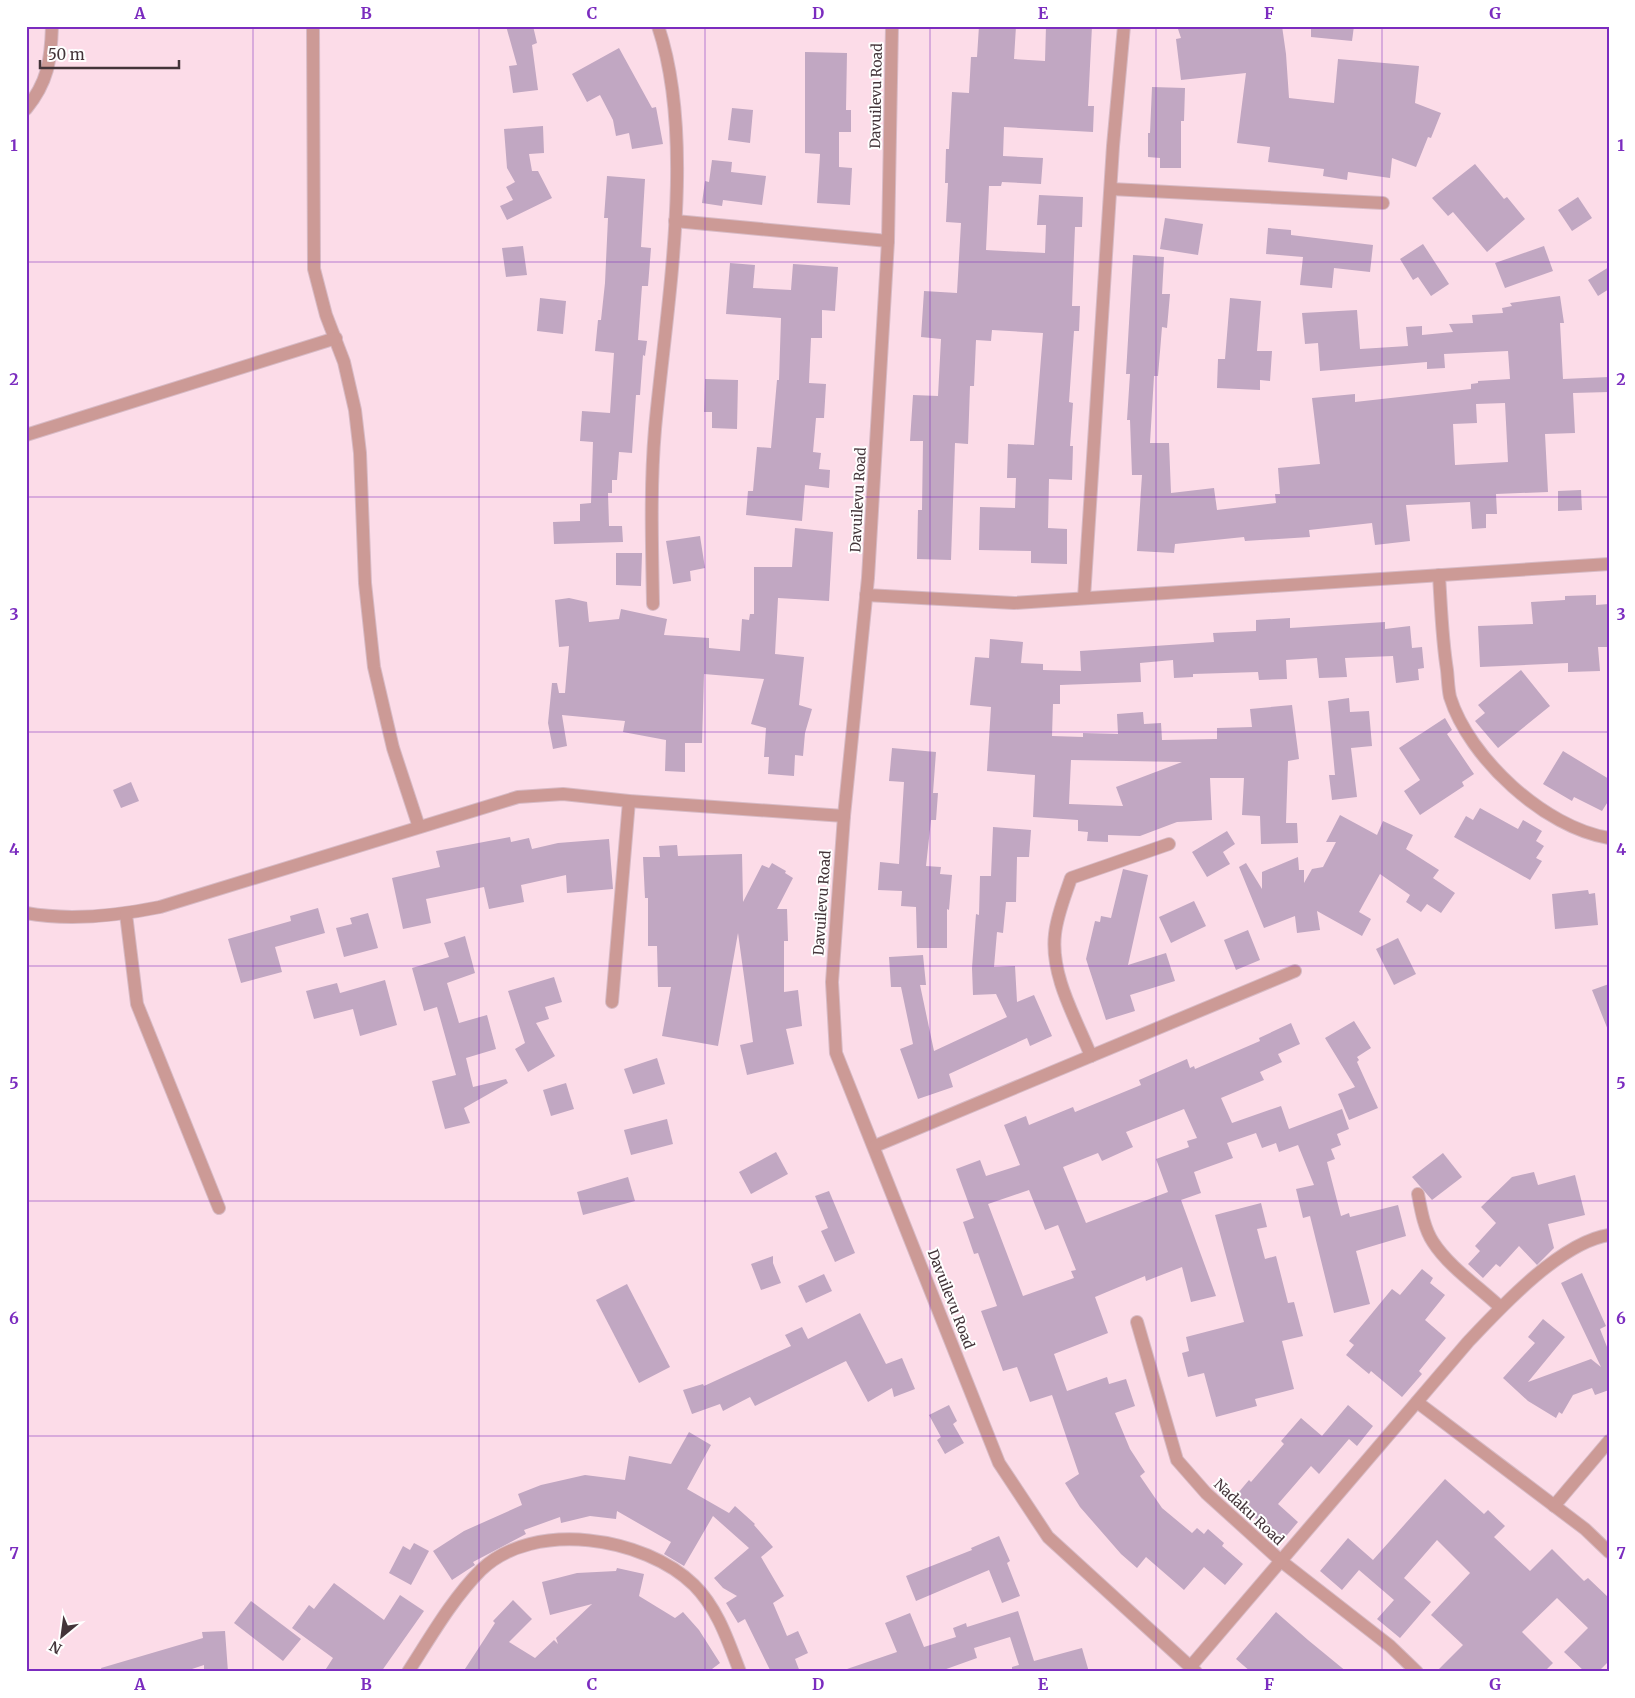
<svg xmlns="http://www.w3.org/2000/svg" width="1635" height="1698" font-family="Merriweather,serif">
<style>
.building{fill:#c1a7c2;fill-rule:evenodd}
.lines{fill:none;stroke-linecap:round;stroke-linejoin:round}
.minor-casing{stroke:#d7bac5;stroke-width:14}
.minor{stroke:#cc9a96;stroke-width:12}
.grid{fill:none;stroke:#7b2cbf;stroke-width:1;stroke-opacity:0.55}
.labels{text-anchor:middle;stroke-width:4;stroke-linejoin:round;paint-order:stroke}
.street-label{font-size:14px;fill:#433439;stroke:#fff}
.neatline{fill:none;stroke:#7b2cbf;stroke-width:2}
.grid-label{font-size:16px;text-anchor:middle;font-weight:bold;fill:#7b2cbf}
</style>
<rect width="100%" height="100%" fill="#fcdce8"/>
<g class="building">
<polygon points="506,26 533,26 537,43 532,45 538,90 513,93 509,66 517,65"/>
<polygon points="979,26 1016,26 1014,59 1045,61 1046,26 1092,26 1088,106 1094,106 1093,132 1004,127 1003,156 1043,158 1041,184 1002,182 1001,186 989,186 986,250 1045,253 1046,225 1037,225 1039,195 1083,197 1082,227 1075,227 1072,306 1080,306 1079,331 1074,331 1069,402 1073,403 1070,446 1073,446 1072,480 1049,479 1048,528 1067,529 1067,564 1031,563 1031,551 979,550 980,507 1015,508 1016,478 1007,478 1008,444 1034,445 1043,333 992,330 991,341 976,340 974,386 970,386 968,444 955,443 951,560 917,559 918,510 922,510 923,441 910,441 913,395 938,396 941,339 921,337 924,291 957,293 961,223 946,222 948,183 945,183 946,149 949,149 952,92 969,93 971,57 977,57"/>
<polygon points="1177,26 1282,26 1286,54 1289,98 1334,103 1338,59 1419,66 1415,103 1441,113 1431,138 1428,137 1416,167 1392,158 1390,178 1348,172 1347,180 1323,176 1324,169 1268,162 1270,147 1237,143 1246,73 1181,80 1176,39 1181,38"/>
<polygon points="1311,26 1354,26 1352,41 1311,37"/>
<polygon points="619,48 652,108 656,107 663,144 632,149 629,133 616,136 613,120 600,95 587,102 572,74"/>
<polygon points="805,52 847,53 846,110 851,110 851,132 839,132 839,167 852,168 850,205 817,203 820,154 805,153"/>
<polygon points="1152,87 1185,88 1184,121 1181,121 1181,168 1160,168 1160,158 1148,157 1148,133 1150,133"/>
<polygon points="732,108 753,110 750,143 728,140"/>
<polygon points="543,126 544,153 529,154 532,171 538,171 552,198 507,220 500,206 513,200 506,187 515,182 507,168 504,129"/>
<polygon points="712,160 732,162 731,172 766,176 762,205 723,200 722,206 702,203 705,181 709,182"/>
<polygon points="1475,164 1504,199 1507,197 1525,219 1487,252 1453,212 1448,216 1432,198"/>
<polygon points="607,176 645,179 641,247 651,248 648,286 642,286 638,340 647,341 645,356 643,355 640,395 636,395 632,453 619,452 617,480 612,480 612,493 608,493 609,526 622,526 623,542 554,544 553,522 580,521 580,504 591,503 593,442 580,441 582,411 610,413 614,353 595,351 598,320 601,320 605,283 608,218 604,218"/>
<polygon points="1578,197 1592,218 1572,231 1558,210"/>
<polygon points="1165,218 1203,224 1198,255 1160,249"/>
<polygon points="1268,228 1291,230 1291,235 1373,245 1370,272 1334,268 1332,288 1300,285 1303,257 1266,254"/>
<polygon points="1423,244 1449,284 1431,296 1418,277 1413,280 1400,259"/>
<polygon points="523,246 527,275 506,277 502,248"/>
<polygon points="1544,246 1553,271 1505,288 1495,263"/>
<path d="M1133,255L1164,257L1162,294H1170L1167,328L1162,327L1158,376H1154L1150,443H1169L1171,493L1214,488L1217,510L1276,503L1275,494H1280L1278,468L1320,464L1312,398L1355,394V402L1471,389V384L1478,383V381L1510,379L1508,351L1444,354L1445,368L1427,369V362L1320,371L1318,343L1305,344L1302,313L1357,310L1360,349L1408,346L1406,327L1422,326V335L1453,332L1449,324L1473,323L1472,315L1503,313L1502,308L1512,306L1510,303L1560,296L1564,323H1560L1563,379L1609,377V392L1573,393L1575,433L1545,434L1548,492L1496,494L1497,514H1486V528L1472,529L1470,502L1406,505L1410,541L1375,545L1372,523L1309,530L1310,537L1245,541L1244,537L1175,544L1174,553L1137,551L1142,475H1132L1130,420H1127L1130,374H1126ZM1505,403L1508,462L1455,465L1453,424L1477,423L1476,404Z"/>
<polygon points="730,263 755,265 753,288 791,290 793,264 838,267 835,311 822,310 822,338 811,338 809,383 826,384 824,418 816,418 813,452 821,453 819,469 830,470 829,488 805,485 802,521 746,515 748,491 753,491 757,447 771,448 777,380 779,380 781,318 726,314"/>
<polygon points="1609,267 1609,289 1598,296 1588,280"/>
<polygon points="540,298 566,301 563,334 537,331"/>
<polygon points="1230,298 1261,301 1257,351 1272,351 1270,381 1260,380 1260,390 1217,388 1218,359 1225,359"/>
<polygon points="705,379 738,380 737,429 712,428 712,412 704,412"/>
<polygon points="1581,490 1582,510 1558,511 1558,491"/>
<polygon points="795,528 833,532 829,601 778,598 775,654 804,657 799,705 812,709 805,733 803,756 795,755 794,776 768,774 769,757 764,757 766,728 751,724 764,679 704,674 702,743 685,743 685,772 665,771 666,740 623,732 625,721 562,715 567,746 553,749 548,723 552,683 557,683 559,693 565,693 569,646 559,647 555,600 569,598 587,602 589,622 619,619 621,609 667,619 664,635 709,638 709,648 740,651 742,619 749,620 750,614 754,614 754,567 792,567"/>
<polygon points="700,536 705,568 690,571 691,581 673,584 666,541"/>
<polygon points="616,553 642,553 641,586 616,585"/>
<polygon points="1596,595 1596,605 1609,604 1609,647 1598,647 1600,671 1568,672 1568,663 1480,667 1478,626 1533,624 1531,602 1565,600 1565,596"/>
<path d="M1290,618V628L1385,622V629L1410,626L1412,648L1422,647L1424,668L1418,669L1419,680L1396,683L1393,656L1345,658L1347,677L1319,678L1317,658L1286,660L1287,679L1259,680L1258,672L1193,674V677L1174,678L1173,660L1140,663L1141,682L1060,685V704H1053L1052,736L1083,737V733L1118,734L1117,714L1143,712L1144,724L1161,723L1162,740L1217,739V728L1252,727L1250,709L1292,705L1299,759L1288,761L1286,823H1297L1298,843L1261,844L1260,816L1242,815L1244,778H1210L1212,820L1177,822L1140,836L1108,835V842L1087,841L1088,832L1078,831V820L1033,817L1035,775L987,771L991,707L970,705L975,657L989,658L990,639L1023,642L1021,663L1043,664V670L1081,671L1080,651L1214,642L1213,633L1256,631V620ZM1071,760L1182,762L1116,787L1123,806L1069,804Z"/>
<polygon points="1521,670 1550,706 1498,748 1475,721 1485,713 1478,705"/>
<polygon points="1349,698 1350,712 1369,711 1372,746 1351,748 1357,797 1332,800 1329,775 1335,775 1328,701"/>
<polygon points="1445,718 1452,730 1447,734 1474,774 1462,782 1464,786 1420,815 1404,791 1420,780 1399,748"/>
<polygon points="892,748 936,752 933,793 938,793 936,820 931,820 926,866 941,867 940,874 952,875 949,910 947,909 947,948 917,948 916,907 901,906 902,891 878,890 880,862 899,864 904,782 889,781"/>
<polygon points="1563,751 1609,779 1609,800 1602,811 1574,797 1572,801 1543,784"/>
<polygon points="131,782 139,801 121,808 113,790"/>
<polygon points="1480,808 1518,829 1523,820 1542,831 1536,841 1544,846 1536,858 1542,861 1530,880 1454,837 1466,816 1473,820"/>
<polygon points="1340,815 1377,835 1383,821 1413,835 1406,849 1439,870 1433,878 1455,893 1441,913 1427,904 1421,912 1406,902 1410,895 1380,874 1359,912 1371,919 1362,936 1317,911 1320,930 1297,933 1295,916 1264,928 1239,867 1246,863 1262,889 1262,872 1298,857 1299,870 1304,870 1304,883 1312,869 1323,867 1336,842 1326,842"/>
<polygon points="993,827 1031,830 1029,857 1017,857 1016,902 1006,902 1003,933 997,932 994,967 1015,966 1017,1002 1034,995 1052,1036 1030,1046 1027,1038 949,1074 953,1087 918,1099 900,1049 913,1044 901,987 891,987 889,957 923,955 926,985 920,985 934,1051 1007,1017 996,994 973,995 972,968 976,914 979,915 980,876 991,876"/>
<polygon points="1227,831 1235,844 1223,852 1230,864 1207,877 1192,852"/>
<polygon points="510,837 511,842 529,838 532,849 558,843 609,839 613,889 567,893 566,875 521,885 524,902 489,909 484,887 426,899 431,923 403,929 392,878 440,867 436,851"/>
<polygon points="677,845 678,856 742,854 743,902 762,865 769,868 772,863 786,871 785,873 793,878 777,909 787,909 788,941 784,941 784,992 798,990 802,1026 786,1029 794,1064 747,1075 740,1045 753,1042 738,933 718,1046 662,1036 671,987 658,987 657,946 648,946 648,898 645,898 643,857 660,857 659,846"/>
<polygon points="1123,869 1148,875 1128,965 1166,953 1175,981 1130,995 1135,1011 1106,1020 1086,959 1095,921 1100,922 1101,916 1111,918"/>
<polygon points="1588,890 1589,894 1595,893 1598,925 1555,929 1552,894"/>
<polygon points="1194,901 1206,926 1171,943 1159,917"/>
<polygon points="318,908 325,933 275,947 282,972 241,983 228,939 291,921 290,916"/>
<polygon points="368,913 378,948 344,957 336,928 352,924 350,918"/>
<polygon points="1248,930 1260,960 1236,970 1224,940"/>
<polygon points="465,936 475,973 447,983 459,1023 487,1015 496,1049 466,1058 473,1087 506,1079 508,1083 464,1108 470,1123 445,1129 432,1081 456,1075 437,1007 424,1011 412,968 449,957 444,943"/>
<polygon points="1398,938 1416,974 1394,985 1376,949"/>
<polygon points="554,977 562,1002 545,1007 549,1019 536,1023 555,1056 528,1072 515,1049 525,1043 508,991"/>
<polygon points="385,980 397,1025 360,1036 353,1009 314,1019 306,991 337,983 340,993"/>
<polygon points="1609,984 1609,1030 1608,1030 1592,990"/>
<polygon points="1354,1021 1371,1048 1357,1057 1359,1060 1357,1062 1378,1108 1349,1120 1338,1094 1355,1087 1325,1038"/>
<path d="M1291,1023L1300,1044L1278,1054L1282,1062L1260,1072L1264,1080L1221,1098L1232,1123L1281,1106L1289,1129L1342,1109L1349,1129L1337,1134L1341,1145L1331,1149L1335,1159L1327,1162L1341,1216L1349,1213L1350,1217L1398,1205L1406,1236L1356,1251L1370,1304L1334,1313L1310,1216L1303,1218L1296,1189L1314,1185L1298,1145L1279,1152L1276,1143L1262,1148L1256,1133L1227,1143L1233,1158L1194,1172L1201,1193L1181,1200L1216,1296L1191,1302L1182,1267L1146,1281L1145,1276L1095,1297L1108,1333L1054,1354L1067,1391L1107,1377L1109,1384L1126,1379L1135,1406L1115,1413L1130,1449L1145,1472L1140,1476L1162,1508L1192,1533L1197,1528L1204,1534L1208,1529L1224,1543L1222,1546L1243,1564L1225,1585L1204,1567L1184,1590L1146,1557L1137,1568L1121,1554L1080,1507L1065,1483L1079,1474L1052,1395L1030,1402L1017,1367L1003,1371L981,1311L997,1306L978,1253L974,1254L963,1222L974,1218L956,1169L980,1160L986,1176L1020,1165L1004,1125L1026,1116L1029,1125L1073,1107L1075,1112L1141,1085L1139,1080L1187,1059L1190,1068L1194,1066L1195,1069L1260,1041L1259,1038ZM1184,1109L1197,1138L1187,1141L1189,1147L1156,1159L1168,1192L1086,1223L1063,1167L1098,1153L1102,1161L1133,1147L1126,1132ZM1029,1190L1045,1230L1058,1225L1076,1270L1071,1271L1074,1278L1023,1296L988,1204Z"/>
<polygon points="657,1058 665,1084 633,1094 624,1069"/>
<polygon points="566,1083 574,1109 551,1116 543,1090"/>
<polygon points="667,1119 673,1144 631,1155 624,1130"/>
<polygon points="776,1152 788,1174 751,1194 739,1172"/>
<polygon points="1443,1153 1462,1177 1432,1200 1412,1177"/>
<polygon points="1534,1172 1538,1185 1575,1175 1585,1215 1548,1224 1554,1248 1537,1265 1519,1246 1500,1267 1496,1264 1483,1278 1468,1264 1480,1251 1475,1246 1496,1223 1481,1207 1512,1177"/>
<polygon points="628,1177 635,1201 583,1215 577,1192"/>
<polygon points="829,1191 855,1253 835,1262 821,1231 828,1228 815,1196"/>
<polygon points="1261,1203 1267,1227 1257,1229 1265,1259 1276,1256 1288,1303 1294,1302 1303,1336 1282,1341 1294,1389 1255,1399 1257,1406 1216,1417 1204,1373 1188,1377 1182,1353 1189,1351 1186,1337 1244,1322 1215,1215"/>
<polygon points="773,1256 773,1263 781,1283 761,1290 751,1264"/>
<polygon points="1422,1269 1433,1278 1430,1283 1445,1295 1425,1320 1446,1338 1419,1371 1422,1374 1402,1397 1371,1371 1369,1374 1346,1355 1354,1345 1349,1341 1392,1289 1400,1295"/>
<polygon points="1582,1273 1606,1326 1600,1329 1609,1352 1609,1390 1595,1395 1592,1388 1573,1395 1562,1414 1559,1412 1556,1418 1528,1401 1503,1378 1535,1343 1528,1337 1543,1319 1565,1337 1528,1382 1591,1359 1601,1367 1561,1283"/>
<polygon points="824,1274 832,1291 806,1303 798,1286"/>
<polygon points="627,1284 670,1367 639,1383 596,1300"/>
<polygon points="860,1313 886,1364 902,1358 915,1389 894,1397 892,1388 868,1402 846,1361 755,1406 750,1397 723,1411 720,1404 692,1414 683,1390 703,1384 704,1386 791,1346 785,1335 802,1327 808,1339"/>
<polygon points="949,1405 957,1421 953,1424 964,1443 945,1454 937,1440 941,1437 929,1415"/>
<polygon points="1348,1405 1373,1426 1357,1446 1349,1439 1319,1474 1311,1466 1278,1504 1298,1522 1282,1541 1233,1499 1249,1480 1251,1482 1284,1444 1281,1441 1301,1418 1322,1436"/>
<polygon points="689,1432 711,1445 687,1489 729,1513 735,1506 755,1524 754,1525 773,1547 761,1557 784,1596 773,1603 787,1636 798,1631 808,1653 795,1659 800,1672 771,1672 745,1619 738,1623 726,1603 737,1596 723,1588 714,1578 749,1548 713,1516 684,1566 664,1554 671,1542 617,1511 616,1519 590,1516 561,1523 560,1517 524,1530 526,1534 473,1562 475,1565 452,1580 433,1551 464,1531 522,1505 518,1494 541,1485 585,1475 625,1480 629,1456 671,1464"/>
<polygon points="1445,1479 1484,1514 1488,1510 1505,1526 1494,1537 1530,1571 1552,1549 1584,1581 1588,1578 1609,1598 1609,1661 1598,1672 1585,1672 1564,1652 1588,1628 1557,1598 1522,1632 1553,1663 1544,1672 1436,1672 1463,1645 1431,1615 1470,1573 1437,1540 1404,1578 1431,1602 1400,1638 1377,1619 1394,1600 1359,1570 1342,1590 1320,1571 1348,1538 1373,1560"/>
<polygon points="999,1536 1010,1561 1007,1563 1020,1596 1002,1603 989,1570 916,1601 906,1576 972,1550 971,1548"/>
<polygon points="414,1543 429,1551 411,1585 389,1573 403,1546 410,1550"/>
<polygon points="617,1568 644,1574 639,1596 675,1618 683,1612 699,1630 720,1663 708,1672 463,1672 495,1623 493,1621 513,1600 532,1619 509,1642 535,1658 554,1640 558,1644 556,1638 592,1604 550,1615 542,1582 577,1573 616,1571"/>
<polygon points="334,1583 384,1620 400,1595 424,1611 381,1672 324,1672 333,1658 292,1628 309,1605 314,1609"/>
<polygon points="251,1601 301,1639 283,1661 234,1623"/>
<polygon points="1018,1611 1034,1661 1082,1648 1089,1672 1012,1672 1012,1667 1019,1665 1010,1637 974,1648 977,1658 938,1672 848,1672 847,1669 897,1652 885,1623 910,1613 924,1647 956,1637 953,1628 966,1623 967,1627"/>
<polygon points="1276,1612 1308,1640 1347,1672 1251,1672 1236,1659"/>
<polygon points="225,1631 228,1672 204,1672 204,1665 183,1672 102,1672 101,1668 203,1638 202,1632"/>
</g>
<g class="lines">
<g class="minor-casing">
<g id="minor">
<polyline points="313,26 314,269 326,315 344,362 355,410 360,453 365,583 374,667 393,748 419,827"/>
<polyline points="892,26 888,241 868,578 844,816 832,982 836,1053 999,1463 1048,1537 1196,1672"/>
<path d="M26,109C48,82 51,60 52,26"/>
<polyline points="1111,189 1383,203"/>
<polyline points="675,221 888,241"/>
<polyline points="26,435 336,338"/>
<path d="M1439,575C1441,607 1442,639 1447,670C1448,679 1448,688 1450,697C1469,758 1545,828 1609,838"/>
<polyline points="866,595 1014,603 1609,564"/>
<polyline points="1084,598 1113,146 1124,26"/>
<path d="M653,604C652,545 650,487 655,429C666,308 697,142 658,26"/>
<path d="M26,913C70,921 116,916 160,907L518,797L563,794L629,801L844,816"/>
<polyline points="126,914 137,1004 219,1208"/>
<polyline points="612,1002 629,801"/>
<path d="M1091,1056C1076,1019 1050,975 1055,934C1057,915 1065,896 1071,878L1169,844"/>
<polyline points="875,1146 1295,971"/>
<path d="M1418,1194C1421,1210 1424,1228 1433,1242C1449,1267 1479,1287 1500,1307"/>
<polyline points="1137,1322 1177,1460 1206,1493 1281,1561 1390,1646 1417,1672"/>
<polyline points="1417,1402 1585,1529 1609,1552"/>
<polyline points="1554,1506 1609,1441"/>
<path d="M1191,1666L1468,1342C1501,1307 1561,1242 1609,1235"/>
<path d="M408,1672C430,1638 452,1599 481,1570C534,1519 645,1537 694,1585C718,1609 728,1641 740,1672"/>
</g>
</g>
<use href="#minor" class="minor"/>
</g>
<path class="grid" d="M253,26V1672M479,26V1672M705,26V1672M930,26V1672M1156,26V1672M1382,26V1672M26,262H1609M26,497H1609M26,732H1609M26,966H1609M26,1201H1609M26,1436H1609"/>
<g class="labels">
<g class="street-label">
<text transform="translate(876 96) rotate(-89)" y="5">Davuilevu Road</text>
<text transform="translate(858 500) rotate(-87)" y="5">Davuilevu Road</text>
<text transform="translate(822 903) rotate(-86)" y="5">Davuilevu Road</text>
<text transform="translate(951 1299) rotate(69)" y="5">Davuilevu Road</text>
<text transform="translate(1249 1512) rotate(43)" y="5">Nadaku Road</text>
</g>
</g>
<rect width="1635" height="1698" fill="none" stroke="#ffffff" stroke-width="55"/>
<g transform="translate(62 1636) rotate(209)" stroke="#ffffff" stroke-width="4" paint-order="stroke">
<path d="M0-4L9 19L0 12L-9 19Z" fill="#433439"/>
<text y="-8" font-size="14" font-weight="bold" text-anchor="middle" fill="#433439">N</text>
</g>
<path d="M40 60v8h139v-8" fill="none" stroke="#433439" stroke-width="2.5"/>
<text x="48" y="60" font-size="15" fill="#433439" stroke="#ffffff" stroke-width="4" paint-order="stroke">50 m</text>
<rect x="28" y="28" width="1580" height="1642" class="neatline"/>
<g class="grid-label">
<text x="140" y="19">A</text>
<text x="366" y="19">B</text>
<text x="592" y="19">C</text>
<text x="818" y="19">D</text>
<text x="1043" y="19">E</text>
<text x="1269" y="19">F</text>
<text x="1495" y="19">G</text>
<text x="14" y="151">1</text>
<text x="1621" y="151">1</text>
<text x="14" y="385">2</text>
<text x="1621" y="385">2</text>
<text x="14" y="620">3</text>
<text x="1621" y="620">3</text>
<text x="14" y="855">4</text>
<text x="1621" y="855">4</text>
<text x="14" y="1089">5</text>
<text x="1621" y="1089">5</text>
<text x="14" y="1324">6</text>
<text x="1621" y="1324">6</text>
<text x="14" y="1559">7</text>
<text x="1621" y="1559">7</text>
<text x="140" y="1690">A</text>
<text x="366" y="1690">B</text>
<text x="592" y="1690">C</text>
<text x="818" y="1690">D</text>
<text x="1043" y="1690">E</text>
<text x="1269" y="1690">F</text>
<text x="1495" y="1690">G</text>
</g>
</svg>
